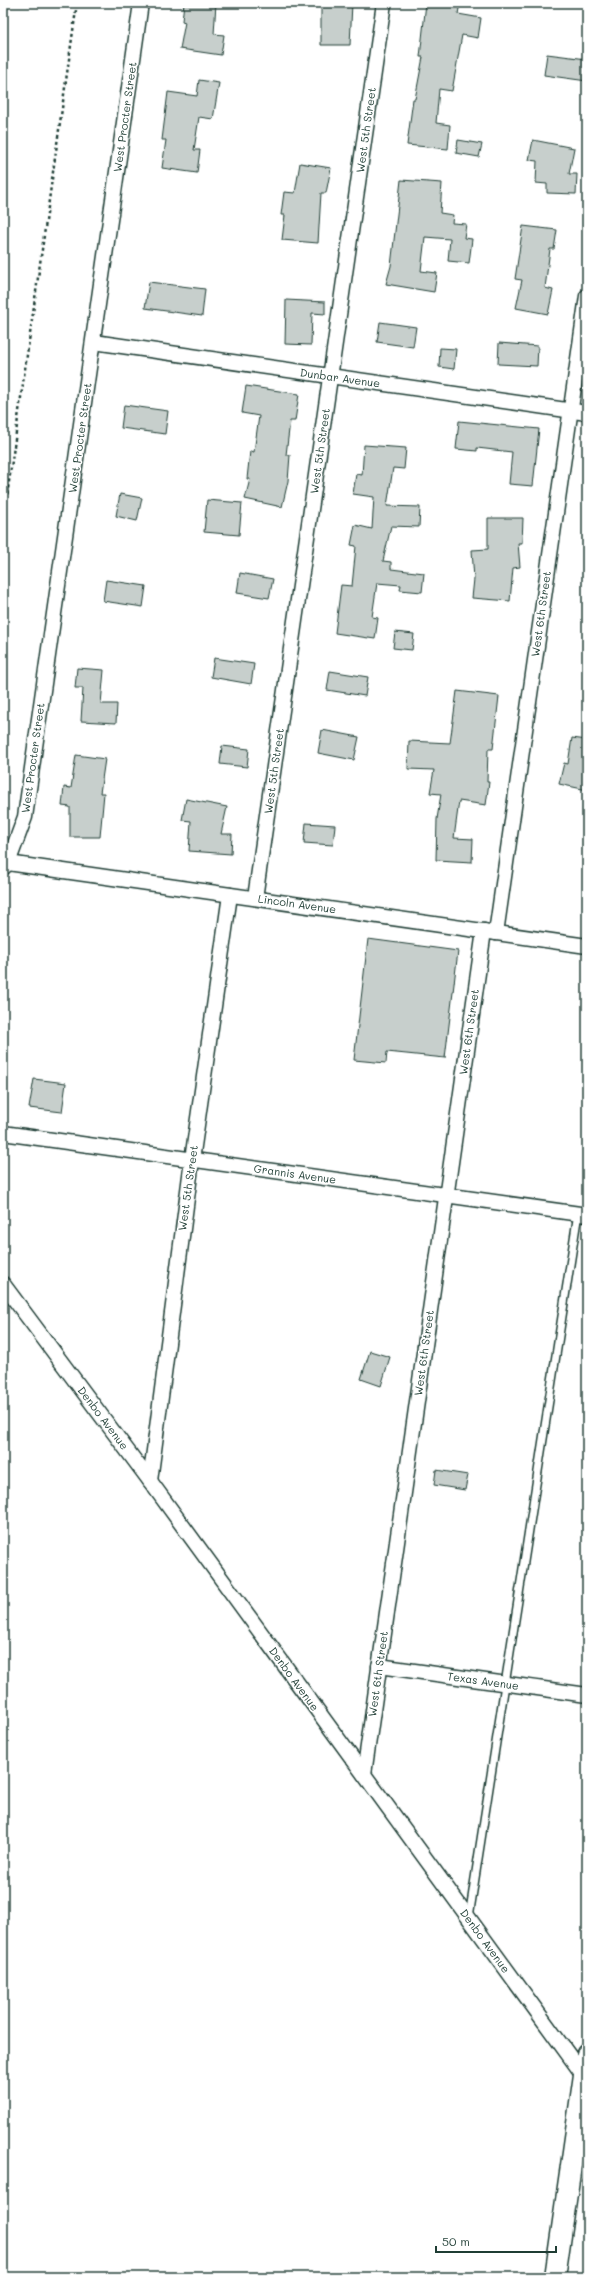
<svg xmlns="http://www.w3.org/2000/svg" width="590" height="2280" font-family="Mali,sans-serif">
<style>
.building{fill:#c7cfcc;stroke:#1f3d34}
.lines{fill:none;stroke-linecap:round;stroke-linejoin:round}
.lane-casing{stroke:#1f3d34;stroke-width:10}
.street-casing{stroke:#1f3d34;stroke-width:17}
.secondary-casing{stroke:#1f3d34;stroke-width:23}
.path{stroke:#1f3d34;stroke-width:2.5;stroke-dasharray:3 3;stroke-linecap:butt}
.lane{stroke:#fff;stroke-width:7}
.street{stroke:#fff;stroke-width:14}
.secondary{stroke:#fff;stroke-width:20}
.labels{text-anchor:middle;stroke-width:3;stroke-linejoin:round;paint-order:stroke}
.street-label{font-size:11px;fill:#1f3d34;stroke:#fff}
</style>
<rect width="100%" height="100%" fill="#fff"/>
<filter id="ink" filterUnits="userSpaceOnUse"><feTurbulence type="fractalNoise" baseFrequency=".025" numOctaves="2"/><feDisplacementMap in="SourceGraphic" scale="8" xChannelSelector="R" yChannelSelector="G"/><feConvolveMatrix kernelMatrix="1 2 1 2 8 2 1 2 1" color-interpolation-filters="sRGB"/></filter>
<g filter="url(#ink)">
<g class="building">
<polygon points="184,3 216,3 214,34 224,35 221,55 180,49 185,22 182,21"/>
<polygon points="321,3 352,3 350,45 321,45"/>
<polygon points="426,3 460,3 458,14 481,18 478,38 462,35 452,91 439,89 436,123 450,125 448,149 407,145 413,99 415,99 423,57 420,57"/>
<polygon points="547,54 587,59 587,81 544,75"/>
<polygon points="199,80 219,83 213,119 199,117 194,150 200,150 197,173 162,168 166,140 162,140 168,92 197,96"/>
<polygon points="458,140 482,144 479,157 456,153"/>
<polygon points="533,140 574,148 569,174 577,174 576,194 547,193 547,184 536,183 537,161 529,160"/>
<polygon points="300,163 331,168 326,193 321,193 318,243 282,240 285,215 281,215 284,192 295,193"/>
<polygon points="401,180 442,183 440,213 453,215 452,223 466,224 464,238 472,239 469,263 448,261 450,239 425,237 421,271 437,273 434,292 386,284 391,266"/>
<polygon points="523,226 557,230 554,249 550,249 545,288 553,290 548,314 516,308 522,280 515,279"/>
<polygon points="149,282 205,289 202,316 145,308"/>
<polygon points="286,300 325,302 325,314 312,313 311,345 285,344"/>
<polygon points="380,322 416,327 413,347 377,342"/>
<polygon points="499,343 538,346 537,366 498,364"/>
<polygon points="440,348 456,349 454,369 439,367"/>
<polygon points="246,386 299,394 295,421 290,421 286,455 290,455 288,481 282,507 245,499 250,479 247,479 250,451 254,452 259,416 242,413"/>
<polygon points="124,405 168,411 165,434 121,428"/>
<polygon points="459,421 539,429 533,486 509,484 512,452 477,448 477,451 456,449"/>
<polygon points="364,445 406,448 404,469 393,468 387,506 420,507 419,527 391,526 383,561 391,562 391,569 424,573 422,592 400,590 401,585 377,583 372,617 378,618 375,639 335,633 341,585 352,586 356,546 351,545 355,525 372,529 374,497 353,494 356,474 362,475"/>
<polygon points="120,494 142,498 137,521 116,516"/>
<polygon points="207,500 242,503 239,535 204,532"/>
<polygon points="488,518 523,518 522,543 518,543 520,567 513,568 510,601 472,598 474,579 472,550 488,549"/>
<polygon points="240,573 273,579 269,598 237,593"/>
<polygon points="106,580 146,586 143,607 103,601"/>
<polygon points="395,632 414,634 412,650 393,648"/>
<polygon points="214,658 254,664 251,684 211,677"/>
<polygon points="77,668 104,670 101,704 117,704 116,723 81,721 83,688 75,688"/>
<polygon points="330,671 368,677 365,696 327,690"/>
<polygon points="457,691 499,696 493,749 488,749 487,782 489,782 486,805 459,801 454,838 473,839 472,862 436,860 437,819 441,794 430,793 434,770 408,769 409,741 450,743"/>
<polygon points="322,730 359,737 354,760 318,753"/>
<polygon points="572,738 587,740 587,790 559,784 564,763 568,764"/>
<polygon points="222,746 249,749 247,767 220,764"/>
<polygon points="76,755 105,759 100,793 104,793 100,837 70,837 70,807 62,806 64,787 71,788"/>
<polygon points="186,799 227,807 221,834 232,834 231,854 189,851 191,821 182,820"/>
<polygon points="306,823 335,825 333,845 304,843"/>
<polygon points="368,939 458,951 445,1058 387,1052 386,1063 354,1060"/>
<polygon points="34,1079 66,1083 62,1112 29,1108"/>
<polygon points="370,1351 390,1357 381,1386 361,1379"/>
<polygon points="436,1470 468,1475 465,1490 434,1485"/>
</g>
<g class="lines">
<g class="lane-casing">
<polyline id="lane" points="469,1917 578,1213"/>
</g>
<g class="street-casing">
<g id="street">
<polyline points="94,342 587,413"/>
<polyline points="8,863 587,946"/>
<polyline points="3,868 8,863 25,817 141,3"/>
<polyline points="255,898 384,3"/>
<polyline points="496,933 587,296"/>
<polyline points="3,1133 587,1215"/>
<polyline points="3,1284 150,1481 584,2076"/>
<polyline points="150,1481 192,1160 230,895"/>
<polyline points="379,1666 587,1695"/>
<polyline points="364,1774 484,931"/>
</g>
</g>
<g class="secondary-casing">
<polyline id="secondary" points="555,2277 587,2054"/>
</g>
<polyline class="path" points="3,524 77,3"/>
<use href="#lane" class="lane"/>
<use href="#street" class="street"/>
<use href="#secondary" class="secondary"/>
</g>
</g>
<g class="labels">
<g class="street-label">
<text transform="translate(125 117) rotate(-82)" y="4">West Procter Street</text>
<text transform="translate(366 130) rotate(-82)" y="4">West 5th Street</text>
<text transform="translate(340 378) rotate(8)" y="4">Dunbar Avenue</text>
<text transform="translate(80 438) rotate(-82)" y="4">West Procter Street</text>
<text transform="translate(320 451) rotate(-82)" y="4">West 5th Street</text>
<text transform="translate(541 614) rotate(-82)" y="4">West 6th Street</text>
<text transform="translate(33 758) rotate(-82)" y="4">West Procter Street</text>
<text transform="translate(274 771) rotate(-82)" y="4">West 5th Street</text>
<text transform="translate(297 904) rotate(8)" y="4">Lincoln Avenue</text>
<text transform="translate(469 1032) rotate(-82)" y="4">West 6th Street</text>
<text transform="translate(295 1174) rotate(8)" y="4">Grannis Avenue</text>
<text transform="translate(188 1188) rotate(-82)" y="4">West 5th Street</text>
<text transform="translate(424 1353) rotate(-82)" y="4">West 6th Street</text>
<text transform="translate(103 1418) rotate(53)" y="4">Denbo Avenue</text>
<text transform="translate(378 1674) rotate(-82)" y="4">West 6th Street</text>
<text transform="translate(294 1679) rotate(54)" y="4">Denbo Avenue</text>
<text transform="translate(483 1681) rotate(8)" y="4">Texas Avenue</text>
<text transform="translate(485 1941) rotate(54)" y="4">Denbo Avenue</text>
</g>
</g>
<rect width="590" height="2280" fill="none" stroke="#fff" stroke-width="16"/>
<rect x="8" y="8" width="574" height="2264" fill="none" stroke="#1f3d34" stroke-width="1.5" filter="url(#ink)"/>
<path d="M436 2246v6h120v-6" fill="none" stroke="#1f3d34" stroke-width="2"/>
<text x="442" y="2246" font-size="12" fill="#1f3d34" stroke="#ffffff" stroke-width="3" paint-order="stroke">50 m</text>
</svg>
